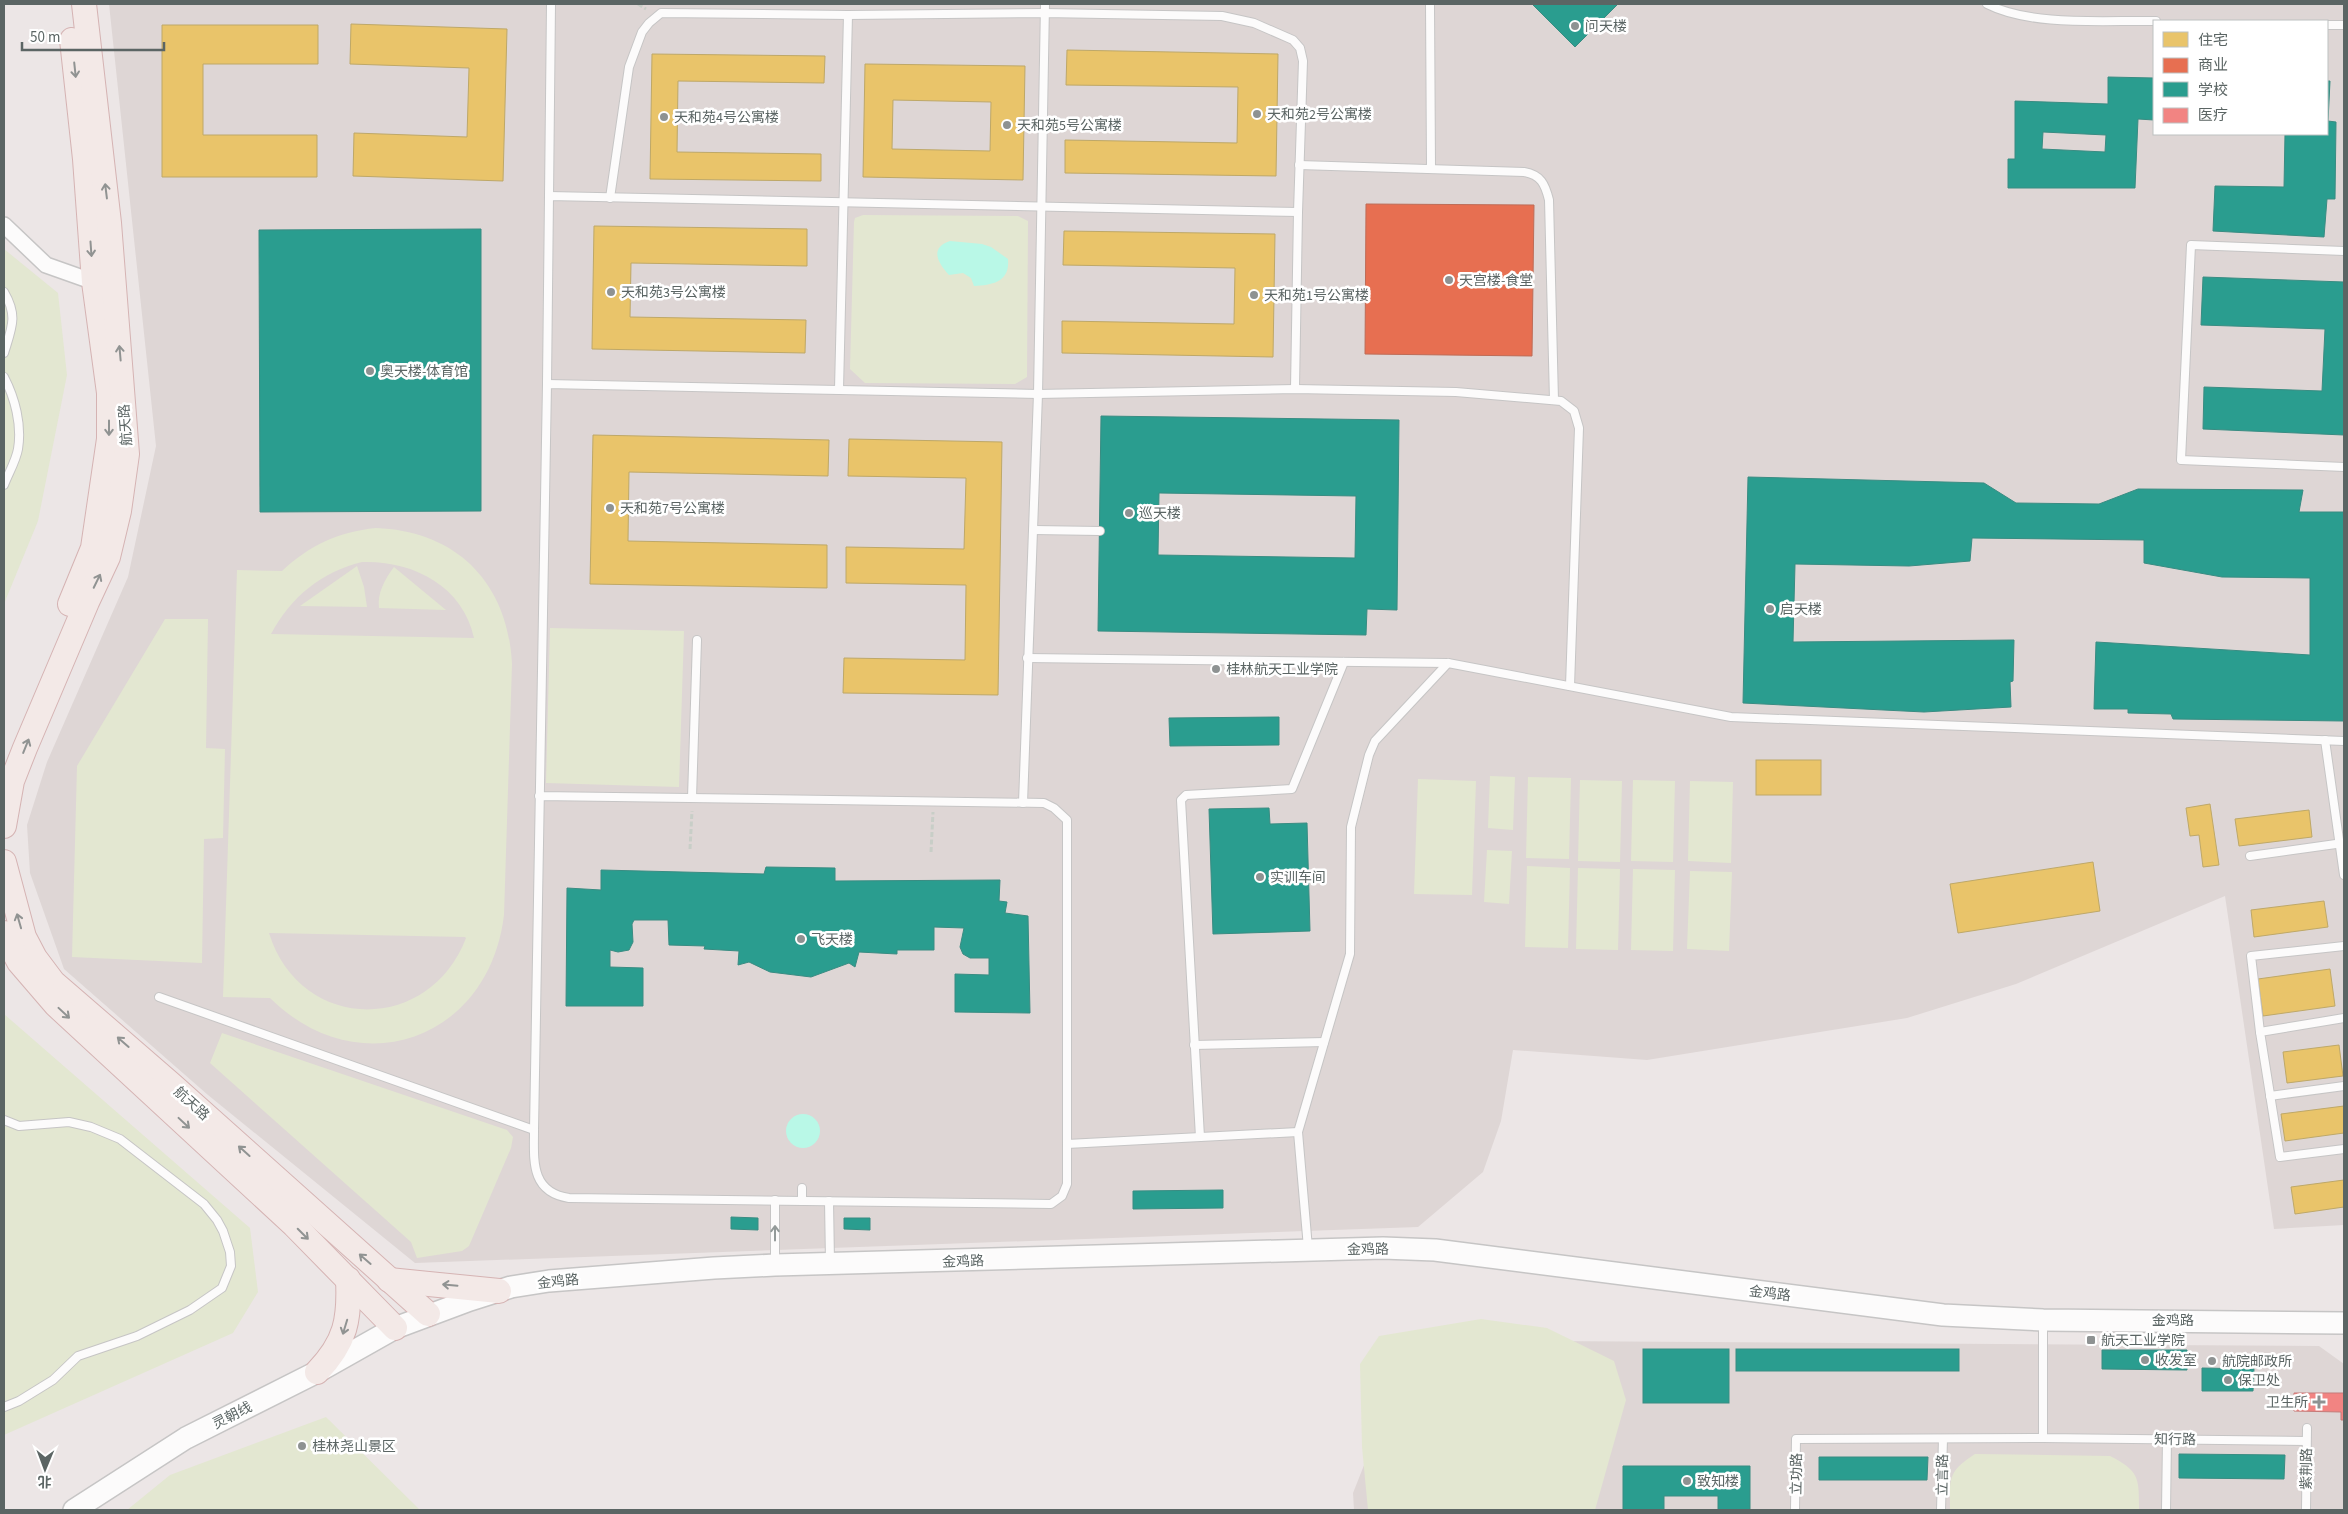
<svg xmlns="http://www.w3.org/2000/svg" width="2348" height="1514" font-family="'Source Sans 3','Noto Sans SC',sans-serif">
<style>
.education{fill:#ded6d5;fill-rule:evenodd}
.green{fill:#e3e7d1;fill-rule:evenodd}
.water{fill:#b9f8e7}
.homes{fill:#e9c46a;stroke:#bea868;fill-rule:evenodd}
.shops{fill:#e76f51;stroke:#bd6c57}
.schools{fill:#2a9d8f;stroke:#398c82;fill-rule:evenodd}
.health{fill:#f28482;stroke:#c57b79}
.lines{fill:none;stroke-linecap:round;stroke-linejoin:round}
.service-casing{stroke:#c6c5c5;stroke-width:10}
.minor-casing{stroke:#c6c5c5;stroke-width:18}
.secondary-casing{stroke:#c6c5c5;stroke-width:24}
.primary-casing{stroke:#d5b3b3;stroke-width:26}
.path{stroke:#c8cec7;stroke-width:3;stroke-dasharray:5 2.5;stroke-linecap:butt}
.service{stroke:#fcfbfb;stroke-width:8}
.minor{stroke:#fcfbfb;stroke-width:15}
.secondary{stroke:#fcfbfb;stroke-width:21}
.primary{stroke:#f3e9e7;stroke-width:24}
.oneway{stroke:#909392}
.oneway2{stroke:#939a99}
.poi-dot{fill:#8e9292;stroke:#fff;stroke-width:2}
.labels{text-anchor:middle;stroke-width:5;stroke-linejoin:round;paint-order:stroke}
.poi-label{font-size:14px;fill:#5b6564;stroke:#fff;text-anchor:start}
.street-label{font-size:14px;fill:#5b6564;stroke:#fff}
</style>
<rect width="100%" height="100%" fill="#ece6e6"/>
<g class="education">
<path d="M109,4H2344V1225L2274,1229L2225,896L2016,984L1907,1018L1647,1060L1513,1050L1501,1121L1483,1172L1418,1227L415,1263L208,1095L64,969L30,873L27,825L47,762L128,577L156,446ZM2154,21H2327V134H2154Z"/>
<polygon points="1546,1341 2319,1346 2344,1364 2344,1510 1354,1510 1353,1493 1387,1407"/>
</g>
<g class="green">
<polygon points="863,215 1018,216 1028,221 1027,377 1015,384 865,383 850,369 854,222 855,218"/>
<polygon points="4,249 58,293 67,375 38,521 4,604"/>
<path d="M376,528C457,531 508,583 512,664L504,915C489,1040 359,1086 270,998L223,997L237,570L282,571C310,545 338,532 376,528ZM362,562C411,560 463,585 474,638L271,634C291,597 321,572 362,562ZM269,933L465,937L466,938C429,1035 300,1033 269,933Z"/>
<polygon points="357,566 364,587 367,607 300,606"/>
<path d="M394,567L446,610L379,608C377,593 385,579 394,567Z"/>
<polygon points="165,619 208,619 206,748 225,749 223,838 204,839 202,963 72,957 77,766"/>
<polygon points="550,628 684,631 679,787 546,783"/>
<polygon points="1490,776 1515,777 1513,830 1488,828"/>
<polygon points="1528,777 1571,778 1569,859 1526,858"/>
<polygon points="1418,779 1476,781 1472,895 1414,894"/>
<polygon points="1580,780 1622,781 1620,862 1578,861"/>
<polygon points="1633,780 1675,781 1673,862 1631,861"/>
<polygon points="1690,781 1733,782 1731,863 1688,861"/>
<polygon points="1487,850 1512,851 1509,904 1484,902"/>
<polygon points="1527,866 1570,868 1568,948 1525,947"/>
<polygon points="1578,868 1620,869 1618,950 1576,949"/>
<polygon points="1633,869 1675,870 1673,951 1631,950"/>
<polygon points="1690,871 1732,872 1729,951 1687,949"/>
<polygon points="4,1014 250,1228 258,1292 233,1333 4,1435"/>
<polygon points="222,1033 507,1130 513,1137 511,1148 469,1246 462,1251 417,1258 411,1242 210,1063"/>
<polygon points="1481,1319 1547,1328 1614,1361 1626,1400 1595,1510 1368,1510 1362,1447 1360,1364 1379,1336"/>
<polygon points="326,1417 420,1510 127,1510 170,1475"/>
<path d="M1975,1454L2110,1456C2140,1471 2139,1479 2139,1510H1950C1950,1479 1947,1472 1975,1454Z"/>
</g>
<g class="water">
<path d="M950,241L982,244L991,247L1008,259C1010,282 993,285 974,286L971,278L963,273L949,275C938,263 929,248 950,241Z"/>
<circle cx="803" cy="1131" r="17"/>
</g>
<g class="homes">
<polygon points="351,24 507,29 503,181 353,176 354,133 467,137 469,68 350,64"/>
<polygon points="162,25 318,25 318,64 203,64 203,135 317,135 317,177 162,177"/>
<polygon points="1067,50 1278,54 1276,176 1065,173 1065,140 1237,143 1238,87 1066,85"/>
<polygon points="652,54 825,56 824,83 678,81 677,152 821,154 821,181 650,179"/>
<path d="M865,64L1025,66L1023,180L863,177ZM893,100L991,102L990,151L892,149Z"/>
<polygon points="594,226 807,229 807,266 631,263 630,317 806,320 805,353 592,349"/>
<polygon points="1064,231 1275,234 1273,357 1062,353 1062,321 1234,324 1235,268 1063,265"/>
<polygon points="593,435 829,440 828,476 629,472 628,541 827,545 827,588 590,584"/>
<polygon points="849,439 1002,442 998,695 843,693 844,658 965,660 966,585 846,583 846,547 964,549 966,478 848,476"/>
<rect x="1756" y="760" width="65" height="35"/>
<polygon points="2210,804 2219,865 2203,867 2199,835 2190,836 2186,808"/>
<polygon points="2309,810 2312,837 2239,846 2235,819"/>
<polygon points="2093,862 2100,911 1958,933 1950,884"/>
<polygon points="2324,901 2328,927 2254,937 2251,910"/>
<polygon points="2330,969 2335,1006 2263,1016 2258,979"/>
<polygon points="2339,1045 2343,1076 2287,1083 2283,1052"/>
<polygon points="2344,1106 2344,1133 2285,1141 2281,1114"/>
<polygon points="2344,1180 2344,1207 2295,1214 2291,1187"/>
</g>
<polygon class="shops" points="1366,204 1534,205 1532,356 1365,354"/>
<g class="schools">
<polygon points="1532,4 1618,4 1575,47"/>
<path d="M2108,77L2154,78V120L2138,119L2135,188H2008V159H2015V101L2108,104ZM2043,132L2106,135L2105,152L2042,149Z"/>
<polygon points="2327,81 2330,81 2328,121 2336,122 2335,199 2327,199 2324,237 2213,231 2215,186 2284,187 2285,134 2327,134"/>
<polygon points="481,229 481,511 260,512 259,230"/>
<polygon points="2203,277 2344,282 2344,435 2203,429 2204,387 2322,391 2325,329 2201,325"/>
<path d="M1101,416L1399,420L1397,610L1367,609L1366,635L1098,631ZM1159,493L1356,496L1355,558L1158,555Z"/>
<polygon points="1748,477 1984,483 2016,503 2099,504 2138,489 2303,490 2299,512 2344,512 2344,721 2173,719 2171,714 2128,713 2128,709 2094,709 2096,642 2310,655 2310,578 2222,577 2144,563 2144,540 1972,538 1970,561 1909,566 1795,564 1793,642 2014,640 2013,681 2010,682 2011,707 1924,712 1743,703"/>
<polygon points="1279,717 1279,745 1170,746 1169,718"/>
<polygon points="1269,808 1270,824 1307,823 1310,931 1213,934 1209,809"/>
<polygon points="766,867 835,868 835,881 1000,880 999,901 1007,902 1005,913 1028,916 1030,1013 955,1012 955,974 989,975 989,958 970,958 963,954 960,947 964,928 934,927 934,950 897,950 897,954 859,952 855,967 849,963 811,977 770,972 749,962 738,965 739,951 704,949 705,946 669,945 668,920 634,920 632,924 633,942 629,950 618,952 610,950 610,967 643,968 643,1006 566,1006 567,888 601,890 601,870 764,874"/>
<polygon points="1223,1190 1223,1208 1133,1209 1133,1191"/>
<polygon points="731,1217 758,1218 758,1230 731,1229"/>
<polygon points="844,1218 870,1218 870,1230 844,1229"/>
<rect x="1643" y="1349" width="86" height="54"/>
<rect x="1736" y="1349" width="223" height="22"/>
<polygon points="2102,1350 2187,1350 2187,1370 2102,1369"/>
<polygon points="2202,1368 2254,1369 2253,1391 2202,1391"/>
<polygon points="2179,1454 2285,1455 2284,1479 2179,1478"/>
<polygon points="1819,1457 1928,1457 1927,1480 1819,1480"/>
<polygon points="1623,1466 1750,1466 1750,1510 1718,1510 1718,1496 1664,1496 1664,1510 1623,1510"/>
</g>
<polygon class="health" points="2294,1393 2344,1393 2344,1420 2341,1420 2341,1412 2294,1411"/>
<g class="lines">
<g class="service-casing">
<g id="service">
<polyline points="1430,4 1431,168"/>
<path d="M1987,4C2032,27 2106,20 2156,21"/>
<polyline points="2327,25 2344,25"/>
<path d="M1299,165L1524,172C1541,175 1545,184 1549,200L1554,400"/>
<polyline points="549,196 551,4"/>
<polyline points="610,198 629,67 642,32 649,23 661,13 848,15 1044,13 1222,16 1254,23 1293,40 1300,48 1303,61 1298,212 1295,389"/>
<polyline points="2344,251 2191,245 2181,460 2344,467"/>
<path d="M4,292C18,316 12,327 4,353"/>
<path d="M4,377C15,398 22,425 18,449C16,461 8,474 4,485"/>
<polyline points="547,384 549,196 1298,212"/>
<polyline points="839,389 848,15"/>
<polyline points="1034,530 1100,531"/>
<polyline points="1027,658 1448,663 1731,717 2344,741"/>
<polyline points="2325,740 2344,875"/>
<path d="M539,796L1044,803L1054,808L1067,820V1184L1062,1196L1051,1204L569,1198C530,1192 534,1160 534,1130L547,384L1038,394L1295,389L1456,392L1561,401L1574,411L1579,428L1570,686"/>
<polyline points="692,798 697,640"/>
<polyline points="1023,803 1038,394 1045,4"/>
<polyline points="2250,856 2343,843"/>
<polyline points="159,997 534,1130"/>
<polyline points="2344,1018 2260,1032 2280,1157 2344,1149"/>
<polyline points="2260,1032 2251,956 2344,946"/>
<polyline points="1194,1045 1324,1042"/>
<polyline points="2270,1096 2344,1086"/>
<polyline points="4,1120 19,1126 69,1122 91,1127 120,1139 204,1204 217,1220 223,1231 230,1252 231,1266 222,1288 190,1310 137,1336 78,1356 53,1380 19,1401 4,1407"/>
<polyline points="1200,1137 1181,800 1186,795 1292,789 1344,662"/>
<polyline points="1067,1144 1298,1132"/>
<polyline points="775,1200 775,1263"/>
<polyline points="802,1201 802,1188"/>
<polyline points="829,1201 830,1262"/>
<polyline points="1308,1248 1298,1132 1350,954 1351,827 1369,755 1375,741 1448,663"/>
<polyline points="2043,1321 2043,1438 2306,1441"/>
<polyline points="1795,1510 1796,1439 2043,1438"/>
<polyline points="1941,1510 1943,1439"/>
<polyline points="2166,1510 2167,1439"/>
<polyline points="2306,1510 2307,1428"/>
</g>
</g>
<g class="minor-casing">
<polyline id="minor" points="4,225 46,265 94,282"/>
</g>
<g class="secondary-casing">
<polyline id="secondary" points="74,1510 186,1438 317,1372 395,1328 470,1300 511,1287 549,1281 714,1268 775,1265 1383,1248 1435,1250 1943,1315 2043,1320 2344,1323"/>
</g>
<g class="primary-casing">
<g id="primary">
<polyline points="70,604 93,548 109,439 109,393 94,282 85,159 72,40"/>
<polyline points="4,826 12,781 25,748 87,602 108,557 119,511 127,454 109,223 84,4"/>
<polyline points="4,862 24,937 35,958 53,982 172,1085 428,1314"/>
<polyline points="4,933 19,962 56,1005 294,1225 395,1328"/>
<polyline points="389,1280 499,1291"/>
<path d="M317,1372C346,1342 350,1319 348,1279"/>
</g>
</g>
<g class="path">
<polyline points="638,4 646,9"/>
<polyline points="690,849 692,811"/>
<polyline points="931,852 933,812"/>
</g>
<use href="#service" class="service"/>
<use href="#minor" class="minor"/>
<use href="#secondary" class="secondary"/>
<use href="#primary" class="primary"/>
</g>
<defs><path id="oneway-shaft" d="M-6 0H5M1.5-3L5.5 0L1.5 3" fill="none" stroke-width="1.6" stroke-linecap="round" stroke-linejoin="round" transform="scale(1.25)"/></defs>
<g class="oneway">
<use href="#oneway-shaft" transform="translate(75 70) rotate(84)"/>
<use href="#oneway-shaft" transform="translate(106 191) rotate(-97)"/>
<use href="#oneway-shaft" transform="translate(91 249) rotate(86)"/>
<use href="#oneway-shaft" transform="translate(120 353) rotate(-95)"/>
<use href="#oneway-shaft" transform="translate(109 428) rotate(90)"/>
<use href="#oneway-shaft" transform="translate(97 581) rotate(-64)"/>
<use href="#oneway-shaft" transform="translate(26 746) rotate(-68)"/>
<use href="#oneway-shaft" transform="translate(19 921) rotate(-106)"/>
<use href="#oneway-shaft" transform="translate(64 1013) rotate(43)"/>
<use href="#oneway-shaft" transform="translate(123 1042) rotate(-139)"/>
<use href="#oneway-shaft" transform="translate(184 1123) rotate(43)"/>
<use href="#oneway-shaft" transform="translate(244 1151) rotate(-138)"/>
<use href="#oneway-shaft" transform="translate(303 1234) rotate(45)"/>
<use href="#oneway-shaft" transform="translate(365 1259) rotate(-139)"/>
<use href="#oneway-shaft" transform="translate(450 1285) rotate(-175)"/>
<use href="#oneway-shaft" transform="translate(345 1327) rotate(107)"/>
</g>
<use class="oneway2" href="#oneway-shaft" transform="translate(775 1233) rotate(-90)"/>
<g class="poi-dot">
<circle cx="1575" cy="26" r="5"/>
<circle cx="1257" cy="114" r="5"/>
<circle cx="664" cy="117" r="5"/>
<circle cx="1007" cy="125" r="5"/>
<circle cx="1449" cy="280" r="5"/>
<circle cx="611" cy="292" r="5"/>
<circle cx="1254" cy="295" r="5"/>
<circle cx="370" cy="371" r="5"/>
<circle cx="610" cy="508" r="5"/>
<circle cx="1129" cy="513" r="5"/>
<circle cx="1770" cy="609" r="5"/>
<circle cx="1216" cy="669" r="5"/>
<circle cx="1260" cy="877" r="5"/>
<circle cx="801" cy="939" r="5"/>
<rect x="2086" y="1335" width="10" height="10" rx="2.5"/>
<circle cx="2145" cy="1360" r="5"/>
<circle cx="2212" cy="1361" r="5"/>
<circle cx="2228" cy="1380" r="5"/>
<path d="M2316.5 1394.5h5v5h5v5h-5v5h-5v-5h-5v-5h5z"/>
<circle cx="302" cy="1446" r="5"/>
<circle cx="1687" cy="1481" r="5"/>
</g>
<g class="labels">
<g class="poi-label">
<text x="1585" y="31">问天楼</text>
<text x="1267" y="119">天和苑2号公寓楼</text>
<text x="674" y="122">天和苑4号公寓楼</text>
<text x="1017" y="130">天和苑5号公寓楼</text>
<text x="1459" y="285">天宫楼-食堂</text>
<text x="621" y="297">天和苑3号公寓楼</text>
<text x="1264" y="300">天和苑1号公寓楼</text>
<text x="380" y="376">奥天楼-体育馆</text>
<text x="620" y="513">天和苑7号公寓楼</text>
<text x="1139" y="518">巡天楼</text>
<text x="1780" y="614">启天楼</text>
<text x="1226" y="674">桂林航天工业学院</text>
<text x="1270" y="882">实训车间</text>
<text x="811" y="944">飞天楼</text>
<text x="2101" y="1345">航天工业学院</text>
<text x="2155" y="1365">收发室</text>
<text x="2222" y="1366">航院邮政所</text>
<text x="2238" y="1385">保卫处</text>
<text x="2308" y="1407" text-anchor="end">卫生所</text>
<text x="312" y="1451">桂林尧山景区</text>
<text x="1697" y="1486">致知楼</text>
</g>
<g class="street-label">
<text transform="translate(125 425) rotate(-94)" y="5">航天路</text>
<text transform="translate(192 1103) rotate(42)" y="5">航天路</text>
<text transform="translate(1368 1249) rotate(-1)" y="5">金鸡路</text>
<text transform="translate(963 1261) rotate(-2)" y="5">金鸡路</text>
<text transform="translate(558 1281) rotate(-6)" y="5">金鸡路</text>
<text transform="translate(1770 1293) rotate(7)" y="5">金鸡路</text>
<text x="2173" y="1325">金鸡路</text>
<text transform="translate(232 1415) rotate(-27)" y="5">灵朝线</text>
<text transform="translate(2175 1439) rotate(1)" y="5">知行路</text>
<text transform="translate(2306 1469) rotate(-89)" y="5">紫荆路</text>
<text transform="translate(1796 1474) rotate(-89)" y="5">立功路</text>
<text transform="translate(1942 1475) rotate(-89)" y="5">立言路</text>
</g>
</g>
<rect width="2348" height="1514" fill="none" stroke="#5b6564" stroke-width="10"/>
<rect x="2153" y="20" width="175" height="115" fill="#ffffff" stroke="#bdc1c1"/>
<rect x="2163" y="32" width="25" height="15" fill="#e9c46a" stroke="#bdc1c1"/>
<text x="2198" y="45" font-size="15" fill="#5b6564">住宅</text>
<rect x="2163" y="58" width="25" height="15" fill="#e76f51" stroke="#bdc1c1"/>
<text x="2198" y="70" font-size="15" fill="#5b6564">商业</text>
<rect x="2163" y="82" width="25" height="15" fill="#2a9d8f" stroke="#bdc1c1"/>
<text x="2198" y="95" font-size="15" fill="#5b6564">学校</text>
<rect x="2163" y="108" width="25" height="15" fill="#f28482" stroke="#bdc1c1"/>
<text x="2198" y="120" font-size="15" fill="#5b6564">医疗</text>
<g transform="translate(45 1469) rotate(181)" stroke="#ffffff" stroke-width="4" paint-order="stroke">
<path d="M0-4L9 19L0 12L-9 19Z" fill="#5b6564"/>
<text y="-8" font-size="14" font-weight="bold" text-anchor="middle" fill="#5b6564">北</text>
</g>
<path d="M22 42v8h142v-8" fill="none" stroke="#5b6564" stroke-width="2.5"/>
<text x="30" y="42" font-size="15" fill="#5b6564" stroke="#ffffff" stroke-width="4" paint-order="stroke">50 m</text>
</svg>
